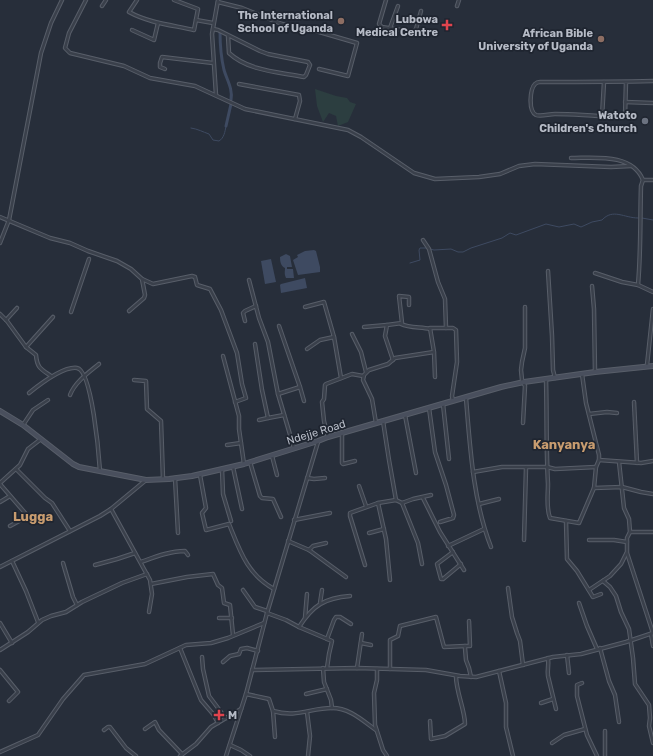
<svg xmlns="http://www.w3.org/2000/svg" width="653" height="756" font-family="Rubik,sans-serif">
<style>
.green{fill:#2c3e40}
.water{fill:#3e4a61}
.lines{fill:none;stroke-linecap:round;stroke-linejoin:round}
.stream{stroke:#3e4a61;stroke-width:1}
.canal{stroke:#3e4a61;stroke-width:3}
.street-casing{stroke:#585e69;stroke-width:4.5}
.secondary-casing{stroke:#585e69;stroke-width:6}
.street{stroke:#3a404b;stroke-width:2.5}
.secondary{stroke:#494f5d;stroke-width:4}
.education-dot{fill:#8d6e63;stroke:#1f2530;stroke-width:1.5}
.health-dot{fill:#e0444e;stroke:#1f2530;stroke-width:1.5}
.worship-dot{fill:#6b7280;stroke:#1f2530;stroke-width:1.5}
.labels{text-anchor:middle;stroke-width:3.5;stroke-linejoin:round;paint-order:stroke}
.poi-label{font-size:11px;font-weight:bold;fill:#b6bbc6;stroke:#1f2530;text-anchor:end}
.street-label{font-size:11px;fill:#b6bbc6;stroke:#1f2530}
.quarter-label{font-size:13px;font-weight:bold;fill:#c89c6f;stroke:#1f2530}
</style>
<rect width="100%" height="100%" fill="#272e3a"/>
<polygon class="green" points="315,89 336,96 347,98 350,102 356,104 348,122 338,126 336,116 329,113 323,122 317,106"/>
<g class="water">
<polygon points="314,250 316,251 320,267 320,272 298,275 293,260 298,257 297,255 305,251"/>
<path d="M286,254L290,256L292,267H287V269H293L294,278H286C284,273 285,272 285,268C281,266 280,262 280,257Z"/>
<polygon points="271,259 276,282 265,284 261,261"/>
<polygon points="305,278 307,288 281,293 280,285 281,284"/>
</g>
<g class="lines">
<g class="stream">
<path d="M191,128C198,129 203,132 209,134L213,140L219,141C224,138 225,132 226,126"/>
<polyline points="642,218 653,220"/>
<path d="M430,249L434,250L451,249L458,252H463L471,248L502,238L510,233L516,235L546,224L559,227L574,224L581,227L592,222L602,220C613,208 624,218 638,218"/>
<polyline points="410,263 420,260 419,250 420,248 427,248"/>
</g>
<g class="canal">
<path d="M220,32C220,45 221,57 224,70C227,80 233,89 231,100"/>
<polyline points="226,126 231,104"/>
</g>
<g class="street-casing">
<g id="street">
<polyline points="86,0 69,33 65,48 70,53 124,66 150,78 195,86 245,109 348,130 361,137 414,173 435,179 479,177 500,174 519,166 535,164 611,167 631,166"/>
<path d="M137,0L129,12C149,23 172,25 194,30L198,9L174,0"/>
<polyline points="386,0 379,24 382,27 414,32 416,29 421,11"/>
<polyline points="218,2 242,8 282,24 309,29 357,43 348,76 319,69"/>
<polyline points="102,6 106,0"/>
<polyline points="457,6 459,0"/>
<polyline points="196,20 213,23"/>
<polyline points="390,28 398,6"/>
<path d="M213,29L218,30L260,51L268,54L308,62L310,65L306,75L304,77C279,72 248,71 229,53L228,36"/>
<polyline points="132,30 154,40 158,23"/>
<polyline points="165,69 160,67 160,63 162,57 213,63"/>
<path d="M626,82L625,116L623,118C600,116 577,114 555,114C549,114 541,117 536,115C528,111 530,89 535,84C537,82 538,82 540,82C578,82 615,82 653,81"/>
<polyline points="239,84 299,95 300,101 295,119"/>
<polyline points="216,95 212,34 218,0"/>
<polyline points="625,102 653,103"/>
<polyline points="602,117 604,82"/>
<path d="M571,158C595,158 632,153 643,180"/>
<polyline points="0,217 50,238 70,243 88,251 117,261 131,269 142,279 153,284 192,276 195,277 197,285 210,289 221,310 237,353 242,384 246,398 235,402"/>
<polyline points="423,240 429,249 438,282 445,299 446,328"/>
<polyline points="0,243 9,220 41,53 51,23 62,0"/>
<polyline points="548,271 552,336 553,370 555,378"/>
<polyline points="595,273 622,282 638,285 653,292"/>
<polyline points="249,280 259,318 268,342 278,394 294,448"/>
<path d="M638,285C641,252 640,219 641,186L643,180H653"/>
<polyline points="592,286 594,309 595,372"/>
<polyline points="305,307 324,302 334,337"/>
<polyline points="129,311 144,298 145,295 142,279"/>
<polyline points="71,312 89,259"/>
<path d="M0,314L7,321L26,347L36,355C37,368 41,369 51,376"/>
<polyline points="6,320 17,308"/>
<polyline points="245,321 243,313 245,311 256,306"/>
<path d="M401,324C409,328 421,327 430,329"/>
<polyline points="364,327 387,325"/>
<polyline points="352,334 361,352 366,372"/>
<polyline points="255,344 262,390 268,418 284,415"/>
<polyline points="26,347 53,317"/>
<polyline points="307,349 320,340 334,337 341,378"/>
<polyline points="434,352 435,377"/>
<polyline points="223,356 239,416 239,429 244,464"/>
<polyline points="393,360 385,336 387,325 402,323 399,296 409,297 409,305"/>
<polyline points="647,365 653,309"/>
<polyline points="582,374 586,403 599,455 599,460 596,467 594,488"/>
<path d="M546,379C547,414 546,449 548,484C548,495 546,508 550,518L579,523L594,488L622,487L641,492L653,494"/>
<polyline points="134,380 146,381 147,409 161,421 163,479"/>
<polyline points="300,387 304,401"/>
<path d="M29,393C39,385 63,366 77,368C92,370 99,456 100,471"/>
<polyline points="278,394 300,387 279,326"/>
<path d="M70,395C75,382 88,373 99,364"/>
<path d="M466,398C470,447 473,501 491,547"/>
<polyline points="634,402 637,463"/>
<polyline points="443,404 449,459"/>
<polyline points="429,408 435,452 446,485 454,515 453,518 440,522"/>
<polyline points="589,414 607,412 617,413"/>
<polyline points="405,415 416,473"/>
<polyline points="259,420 268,418"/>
<polyline points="383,421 389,460 396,500"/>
<polyline points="376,423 372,399 363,380 364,375 369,370 388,364 395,358 434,352 430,328 453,328 456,330 457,362 452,396 453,401"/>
<polyline points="523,423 525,386 522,380 521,370 522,362 525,348 525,307"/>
<polyline points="23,425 33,410 48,400"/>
<polyline points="342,434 342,463 343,464 355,461"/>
<polyline points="328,437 324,421 322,402 324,399 325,385 326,384 352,374 363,376"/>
<polyline points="227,445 241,443"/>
<polyline points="272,456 277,475"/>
<polyline points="599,460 641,463 653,461"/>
<polyline points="250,462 260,496 262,498 273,499 281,517"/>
<polyline points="233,467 242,509"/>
<polyline points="16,469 45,498 52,503 70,531"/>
<polyline points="222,469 223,494 231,521"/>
<polyline points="473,472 502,467 547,467 555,469 596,467"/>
<path d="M200,475L206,508L202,513L206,530L229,524C240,551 247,574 274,589"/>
<polyline points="175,478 178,533"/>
<polyline points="307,478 314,479 325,478"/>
<polyline points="0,483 20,465 28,449 41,439"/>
<polyline points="0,484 26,514 21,520 10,526"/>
<polyline points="359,486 366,506"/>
<polyline points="423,498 440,532 464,570"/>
<polyline points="0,502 10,496"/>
<polyline points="378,503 386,539 390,580"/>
<polyline points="402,503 418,543 422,564"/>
<polyline points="479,504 499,499"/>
<polyline points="111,509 150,580 152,594 149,612"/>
<polyline points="294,520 330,513"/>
<polyline points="566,521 567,559 577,571 593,597 601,594"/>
<polyline points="630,532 653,532"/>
<polyline points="369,533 384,529"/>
<polyline points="524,540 526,468"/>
<polyline points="589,540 614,540 627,542"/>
<polyline points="288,541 309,550 346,577"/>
<polyline points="448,546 484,529"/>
<polyline points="309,550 313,546 326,543"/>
<polyline points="453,552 437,564 441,579 443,579 461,564"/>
<polyline points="627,553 653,633"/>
<polyline points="12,561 26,591 38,622"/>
<path d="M141,562C155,557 170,551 185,551L188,555"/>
<polyline points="63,563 73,597 77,605"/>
<polyline points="95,565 117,559 135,553"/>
<polyline points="365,565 350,516 350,513 378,503 396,500 402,503 413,499 431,495"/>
<polyline points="0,567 100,516 111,509 146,480"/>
<polyline points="603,581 610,587 616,596 621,612 629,629 633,658 635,684 649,705 650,718 649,726 653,743"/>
<polyline points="151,584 187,577 213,574 218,585 222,588 224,603 230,605 233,635"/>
<polyline points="508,588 512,617 517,633 520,641 523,665"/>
<polyline points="243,590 255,607 267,611"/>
<polyline points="589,590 610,576 621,564 627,552 627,538 630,532 629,519 624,508 619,462"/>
<polyline points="320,603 322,590"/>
<polyline points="579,603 587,626 597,649"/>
<polyline points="267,613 286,620 299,627 332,641 329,654 327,668"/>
<polyline points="219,618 232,618"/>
<polyline points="305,618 307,594"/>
<polyline points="469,621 470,646 465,646 465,648 466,660 469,668 471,677"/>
<polyline points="0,623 12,643"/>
<path d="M299,627C313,605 325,598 350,596"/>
<polyline points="651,634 653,646"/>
<polyline points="327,639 334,620 336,617 340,617 351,624"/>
<polyline points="361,643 371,645"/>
<polyline points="180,648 201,700 213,714 218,723"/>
<polyline points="600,648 609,681 615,695 619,722"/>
<polyline points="0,650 28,632 42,620 51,616 66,612 82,602 122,583 147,574"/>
<polyline points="567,655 569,673"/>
<polyline points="202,657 203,669 209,696 224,716 227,718"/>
<path d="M548,658C549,667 547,669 548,676L556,709"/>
<polyline points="223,662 230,656 239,654 241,649 247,648 258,651"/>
<polyline points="323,668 324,682 331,700 332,708"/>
<polyline points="357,668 362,634"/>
<polyline points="377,669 377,680 374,693 375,725 383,750 387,756"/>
<polyline points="390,669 390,640 398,636 400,626 436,617 444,647 465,646"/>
<polyline points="0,670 18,692 9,701"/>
<polyline points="252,670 357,668 426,670 460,676 476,677 553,657 581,654 626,642 653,633"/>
<polyline points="499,671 506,703 506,727 513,756"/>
<polyline points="582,683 577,685 577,696 587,735 597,756"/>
<path d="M246,694L269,699L273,711C297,718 310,708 332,708C350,708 363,721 376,730"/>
<polyline points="306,694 327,689"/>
<polyline points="541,703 553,699"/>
<polyline points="273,711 275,737"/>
<polyline points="307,712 310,736 308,756"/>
<path d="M430,721L431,739L445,736L465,724C465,710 456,692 456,676"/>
<polyline points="145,729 155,722 159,730 182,754"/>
<polyline points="104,730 108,727 110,727 126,748 136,756"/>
<polyline points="605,731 605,756"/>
<polyline points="552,743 564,735 585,729"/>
<polyline points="230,745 241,750 250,756"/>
<polyline points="0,752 38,735 63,699 84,675 145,664 186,645 211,643 228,638 264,623"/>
<polyline points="180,756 196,744 211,727 241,709"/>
<polyline points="226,756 246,694 267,613 318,442"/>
</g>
</g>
<g class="secondary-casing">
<polyline id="secondary" points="0,411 23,425 73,464 79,467 146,480 169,479 192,476 244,464 318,441 328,437 501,387 524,382 595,372 653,366"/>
</g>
<use href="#street" class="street"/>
<use href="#secondary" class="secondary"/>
</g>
<g class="education-dot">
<circle cx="341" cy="21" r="4"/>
<circle cx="601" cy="39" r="4"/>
</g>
<g class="health-dot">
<path d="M445 19h4v4h4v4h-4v4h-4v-4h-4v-4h4z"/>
<path d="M217 709h4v4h4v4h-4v4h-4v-4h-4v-4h4z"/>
</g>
<circle class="worship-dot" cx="645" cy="121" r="4"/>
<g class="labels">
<g class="poi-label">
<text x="333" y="19">The International<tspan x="333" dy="13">School of Uganda</tspan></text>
<text x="438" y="23">Lubowa<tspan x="438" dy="13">Medical Centre</tspan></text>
<text x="593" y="37">African Bible<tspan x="593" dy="13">University of Uganda</tspan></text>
<text x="637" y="119">Watoto<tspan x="637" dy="13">Children's Church</tspan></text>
<text x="228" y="719" text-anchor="start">M</text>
</g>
<g class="street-label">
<text transform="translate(316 432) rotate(-17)" y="4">Ndejje Road</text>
</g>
<g class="quarter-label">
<text x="564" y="449">Kanyanya</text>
<text x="33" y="521">Lugga</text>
</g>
</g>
</svg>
